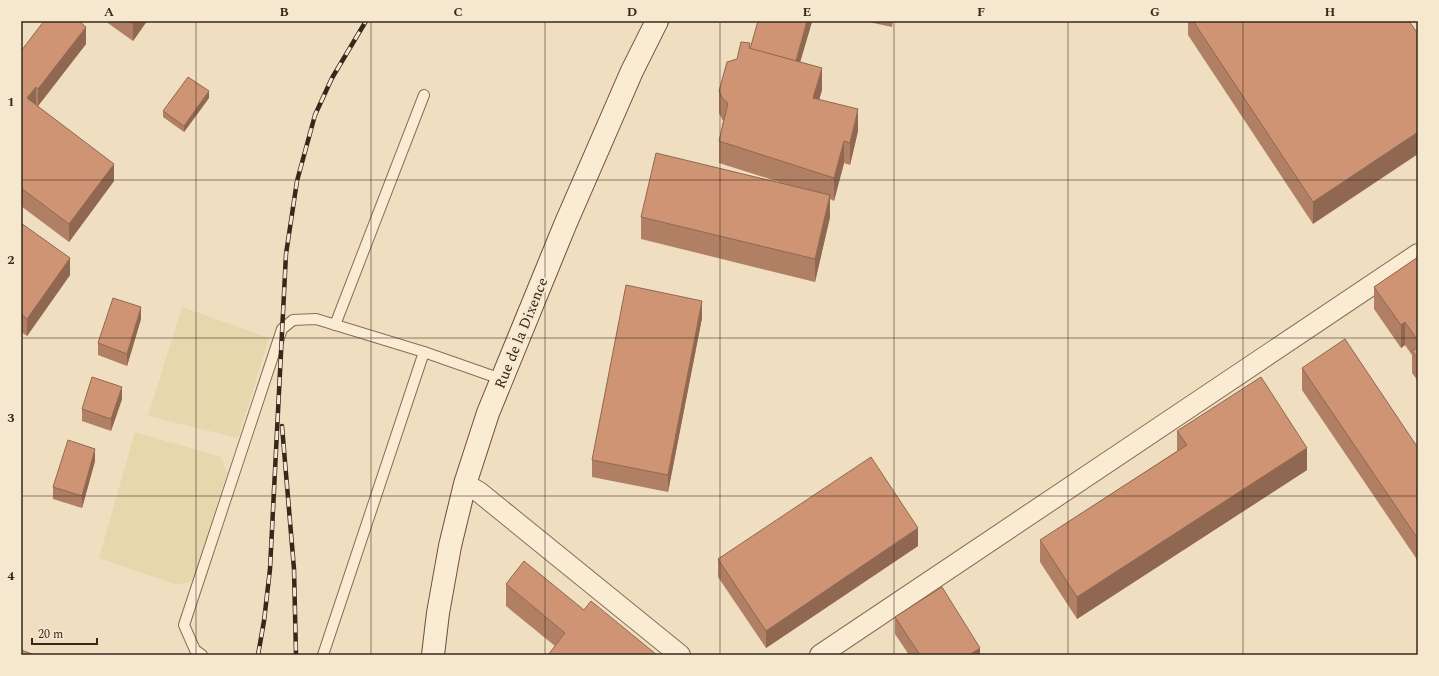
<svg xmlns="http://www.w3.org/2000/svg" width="1439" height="676" font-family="Spectral,serif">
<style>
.farmland{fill:#e5d8ad}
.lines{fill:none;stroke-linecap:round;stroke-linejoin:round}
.service-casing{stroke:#886e57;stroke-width:12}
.minor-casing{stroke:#886e57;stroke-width:22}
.secondary-casing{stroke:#6a4f3b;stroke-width:24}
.service{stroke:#faebd3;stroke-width:10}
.minor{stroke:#faebd3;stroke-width:20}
.secondary{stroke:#faebd3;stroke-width:22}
.rail-casing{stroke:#37281c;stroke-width:4.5}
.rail{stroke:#f6e8cf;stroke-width:3;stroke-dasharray:9;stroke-linecap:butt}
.wall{fill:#b17f64}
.shaded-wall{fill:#906851}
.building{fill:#ce9474;stroke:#906851}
.grid{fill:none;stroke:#37281c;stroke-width:1;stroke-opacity:0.55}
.labels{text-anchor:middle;stroke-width:4;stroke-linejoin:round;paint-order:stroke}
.street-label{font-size:15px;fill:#37281c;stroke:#f6e8cf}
.neatline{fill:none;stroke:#37281c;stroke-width:1.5}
.grid-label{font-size:13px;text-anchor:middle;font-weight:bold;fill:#37281c}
</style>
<rect width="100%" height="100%" fill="#efdec0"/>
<g class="farmland">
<polygon points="182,307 269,338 238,438 148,416"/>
<polygon points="135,432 221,457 227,473 193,581 177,585 99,558"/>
</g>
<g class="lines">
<g class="service-casing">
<g id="service">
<polyline points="335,325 424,95"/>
<polyline points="202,655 195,650 184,625 282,329 293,320 316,319 424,352 501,379"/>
<polyline points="323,655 424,352"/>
</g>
</g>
<g class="minor-casing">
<g id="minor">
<polyline points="465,484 479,492 680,655"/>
<polyline points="820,655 1418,254"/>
</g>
</g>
<g class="secondary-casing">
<polyline id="secondary" points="433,655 438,613 450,546 465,484 488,413 565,225 632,71 657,21"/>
</g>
<use href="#service" class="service"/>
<use href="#minor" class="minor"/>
<use href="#secondary" class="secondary"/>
<g class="rail-casing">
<g id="rail">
<polyline points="282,426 294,569 296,655"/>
<polyline points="258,655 264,621 270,569 286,254 297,181 315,115 332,78 366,21"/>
</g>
</g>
<use href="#rail" class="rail"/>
</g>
<g class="wall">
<polygon points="105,21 147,21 133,41"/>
<polygon points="812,21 800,62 822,90 819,100 858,131 850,165 844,163 834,201 830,199 830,217 815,282 641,239 641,217 779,182 719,163 719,141 723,121 719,113 719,91 737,59"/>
<polygon points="864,21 893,21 892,27"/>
<polygon points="1188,21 1409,21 1313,224 1188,35"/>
<polygon points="86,44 38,106 114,181 69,242 21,206 21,51"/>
<polygon points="209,98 184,132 163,117 163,111"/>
<polygon points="21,223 70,275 27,336 21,332"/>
<polygon points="1418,257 1418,381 1412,373 1412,355 1405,345 1401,348 1374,309 1374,287"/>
<polygon points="702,318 668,492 592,477 592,460"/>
<polygon points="141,319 127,366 98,355 98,343"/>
<polygon points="1302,368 1418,448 1418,561 1302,390"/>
<polygon points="122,399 111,431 82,421 82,409"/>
<polygon points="1177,431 1307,470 1077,619 1040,562 1040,540 1177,451"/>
<polygon points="95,461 82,508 53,499 53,487"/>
<polygon points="918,546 766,648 718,577 718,559"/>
<polygon points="506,584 584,610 555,646 506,606"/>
<polygon points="895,617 980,655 909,655 895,634"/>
</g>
<g class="shaded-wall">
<polygon points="135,21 147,21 133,41 133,24"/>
<polygon points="807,21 812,21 812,22 794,83 794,66"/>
<polygon points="86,27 86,44 38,106 38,89"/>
<polygon points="822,68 822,90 813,120 813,98"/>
<polygon points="36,87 36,105 27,98"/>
<polygon points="209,91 209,98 184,132 184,126"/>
<polygon points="858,109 858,131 850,165 850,143"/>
<polygon points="1418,132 1418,154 1313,224 1313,202"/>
<polygon points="844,141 844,163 834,201 834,178"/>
<polygon points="114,164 114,181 69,242 69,224"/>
<polygon points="830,195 830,217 815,282 815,259"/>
<polygon points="70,258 70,275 27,336 27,319"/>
<polygon points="702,301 702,318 668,492 668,475"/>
<polygon points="141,307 141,319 127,366 127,354"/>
<polygon points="1405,322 1405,345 1401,348 1401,325"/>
<polygon points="122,387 122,399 111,431 111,419"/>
<polygon points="1307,448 1307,470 1077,619 1077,597"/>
<polygon points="95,449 95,461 82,508 82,496"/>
<polygon points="918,528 918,546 766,648 766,631"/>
<polygon points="980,648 980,655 969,655"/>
</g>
<g class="building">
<polygon points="44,21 79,21 86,27 38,89 36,87 27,98 114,164 69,224 21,188 21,51"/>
<polygon points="129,21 135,21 133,24"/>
<polygon points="758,21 807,21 796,61 750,49"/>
<polygon points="1193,21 1409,21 1418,34 1418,132 1313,202"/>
<polygon points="741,42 750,43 749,48 822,68 813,98 858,109 850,143 844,141 834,178 719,141 728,103 723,99 719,91 727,62 737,59"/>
<polygon points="188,77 209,91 184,126 163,111"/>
<polygon points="656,153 830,195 815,259 641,217"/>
<polygon points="21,223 70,258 27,319 21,314"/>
<polygon points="1418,257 1418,341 1405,322 1401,325 1374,287"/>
<polygon points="626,285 702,301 668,475 592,460"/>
<polygon points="113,298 141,307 127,354 98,343"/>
<polygon points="1345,339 1418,448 1418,539 1302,368"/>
<polygon points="1418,347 1418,358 1412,351"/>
<polygon points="92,377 122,387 111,419 82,409"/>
<polygon points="1261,377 1307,448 1077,597 1040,540 1187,445 1177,431"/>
<polygon points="68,440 95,449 82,496 53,487"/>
<polygon points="871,457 918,528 766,631 718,559"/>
<polygon points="524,561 584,610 591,601 657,655 548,655 565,633 506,584"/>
<polygon points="942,587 980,648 969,655 920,655 895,617"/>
<polygon points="21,650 35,655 21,655"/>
</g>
<path class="grid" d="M196,21V655M371,21V655M545,21V655M720,21V655M894,21V655M1068,21V655M1243,21V655M21,180H1418M21,338H1418M21,496H1418"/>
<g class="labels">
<g class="street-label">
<text transform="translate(521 333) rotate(-68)" y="5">Rue de la Dixence</text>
</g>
</g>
<rect width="1439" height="676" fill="none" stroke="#f6e8cf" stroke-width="44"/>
<path d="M32 638v6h65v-6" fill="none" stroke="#37281c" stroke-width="2"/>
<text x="38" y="638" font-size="12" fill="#37281c" stroke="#f6e8cf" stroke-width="3" paint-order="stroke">20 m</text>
<rect x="22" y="22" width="1395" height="632" class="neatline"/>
<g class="grid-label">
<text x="109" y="16">A</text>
<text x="284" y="16">B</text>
<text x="458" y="16">C</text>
<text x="632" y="16">D</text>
<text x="807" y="16">E</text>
<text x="981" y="16">F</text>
<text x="1155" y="16">G</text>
<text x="1330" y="16">H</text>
<text x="11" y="106">1</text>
<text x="11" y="264">2</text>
<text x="11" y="422">3</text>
<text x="11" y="580">4</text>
</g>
</svg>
